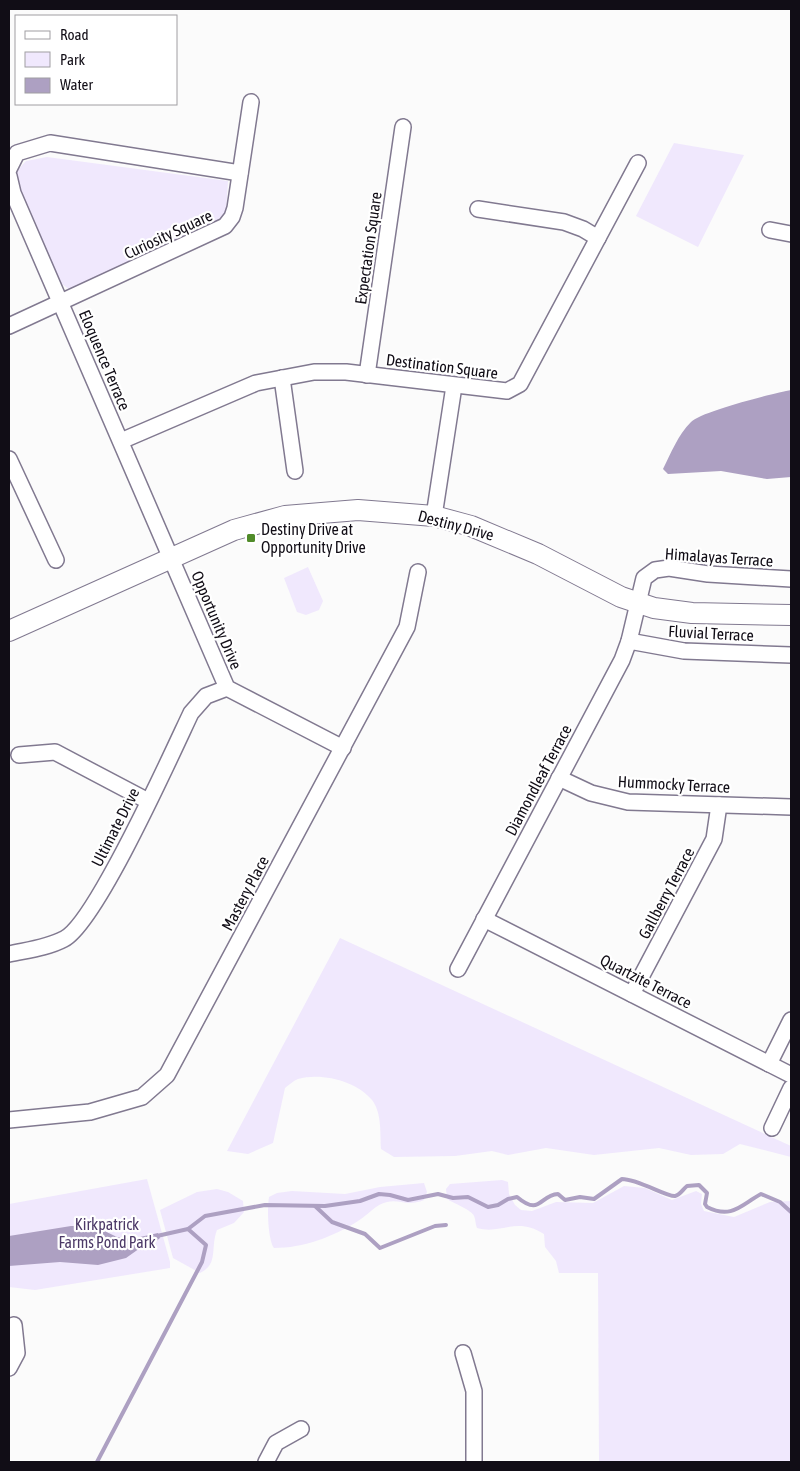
<svg xmlns="http://www.w3.org/2000/svg" width="800" height="1471" font-family="'Asap Condensed',sans-serif">
<style>
.green{fill:#f0e8fd}
.water{fill:#ada0c2}
.lines{fill:none;stroke-linecap:round;stroke-linejoin:round}
.stream{stroke:#ada0c2;stroke-width:4}
.street-casing{stroke:#817990;stroke-width:18}
.secondary-casing{stroke:#817990;stroke-width:22}
.street{stroke:#fff;stroke-width:15}
.secondary{stroke:#fff;stroke-width:20}
.poi-dot{fill:#508b29;stroke:#fff;stroke-width:2}
.labels{text-anchor:middle;stroke-width:4.5;stroke-linejoin:round;paint-order:stroke}
.street-label{font-size:16px;fill:#110d16;stroke:#fff}
.poi-label{font-size:16px;fill:#110d16;stroke:#fff;text-anchor:start}
.park-label{font-size:16px;fill:#4c3967;stroke:#fff}
</style>
<rect width="100%" height="100%" fill="#fbfbfb"/>
<g class="green">
<polygon points="674,143 744,155 698,247 636,216"/>
<polygon points="47,157 228,181 226,213 208,228 70,290 54,278 17,186 16,172 26,161"/>
<polygon points="308,567 323,601 319,610 306,615 297,612 284,578"/>
<path d="M340,938L791,1146V1157L740,1144L723,1154L691,1155L659,1148L594,1155L546,1148L508,1155L492,1151L455,1156L394,1157L381,1149C380,1133 382,1113 372,1100C357,1081 321,1072 298,1079C293,1081 289,1085 285,1088L273,1143L248,1154L227,1151Z"/>
<polygon points="147,1179 170,1262 170,1268 35,1290 9,1287 9,1204"/>
<path d="M502,1180L508,1182L509,1194L515,1205L521,1210L532,1211L556,1202L593,1203L624,1186L645,1188L672,1200L696,1191L702,1194L701,1204L704,1211L734,1217L770,1202L791,1201V1462H599L598,1273H559L556,1261L545,1247L544,1234C516,1216 502,1235 477,1228C475,1224 476,1220 474,1216C472,1210 453,1203 447,1199L446,1189L450,1184Z"/>
<path d="M424,1183L427,1192L424,1200C407,1207 400,1199 387,1202C376,1204 368,1215 358,1221C333,1237 303,1248 274,1248C268,1240 267,1209 269,1197L277,1193L292,1191L345,1194L380,1187Z"/>
<path d="M217,1189L228,1192L243,1201L244,1212L234,1223L217,1230C210,1248 219,1264 200,1273L173,1258L160,1210L197,1192Z"/>
</g>
<g class="water">
<path d="M791,390V477L767,479L721,471L668,474L663,469C671,453 678,435 691,422C700,412 774,393 791,390Z"/>
<polygon points="71,1226 94,1226 117,1237 131,1239 158,1233 160,1238 154,1243 143,1246 126,1258 98,1265 60,1262 9,1266 9,1236"/>
</g>
<g class="lines">
<g class="stream">
<polyline points="315,1206 332,1222 365,1234 380,1248 435,1226 446,1225"/>
<path d="M157,1236L188,1229L205,1216L265,1205L325,1206L360,1201L379,1194L390,1195L408,1200L438,1194L453,1198L468,1197L488,1207L498,1205L508,1199L517,1197C541,1217 539,1195 558,1194L565,1200L580,1197L594,1199L622,1179C638,1179 667,1197 675,1196C680,1195 683,1189 687,1186L699,1185L707,1193L705,1204L707,1207C732,1220 742,1204 761,1194L780,1202L791,1212"/>
<polyline points="97,1462 202,1262 206,1245 188,1229"/>
</g>
<g class="street-casing">
<g id="street">
<polyline points="9,169 17,153 50,143 240,173"/>
<polyline points="9,176 13,193 227,688 343,748"/>
<polyline points="478,209 564,222 583,229 598,238"/>
<polyline points="770,230 791,234"/>
<polyline points="9,326 225,226 232,217 235,208 251,102"/>
<polyline points="367,375 403,127"/>
<polyline points="282,378 295,471"/>
<polyline points="121,441 256,383 314,372 346,372 507,391 520,384 638,163"/>
<polyline points="9,459 56,560"/>
<polyline points="434,516 454,386"/>
<polyline points="629,641 684,651 791,655"/>
<polyline points="19,755 55,752 148,801"/>
<polyline points="559,778 591,793 628,802 791,807"/>
<polyline points="484,919 791,1075"/>
<path d="M9,954C27,950 47,948 64,939C96,923 172,753 191,713L206,696L227,688"/>
<polyline points="458,969 622,660 629,641 644,578 655,570 669,568 708,574 791,579"/>
<polyline points="632,994 714,839 719,805"/>
<polyline points="769,1064 791,1020"/>
<polyline points="9,1120 90,1112 142,1097 167,1075 407,627 418,572"/>
<polyline points="772,1128 791,1088"/>
<polyline points="463,1353 474,1391 474,1462"/>
<polyline points="9,1368 17,1353 14,1325"/>
<polyline points="266,1462 276,1443 301,1429"/>
</g>
</g>
<g class="secondary-casing">
<polyline id="secondary" points="9,631 234,530 285,516 358,510 434,516 471,526 538,554 621,597 654,608 692,613 791,615"/>
</g>
<use href="#street" class="street"/>
<use href="#secondary" class="secondary"/>
</g>
<rect class="poi-dot" x="246" y="533" width="10" height="10" rx="2.5"/>
<g class="labels">
<g class="street-label">
<text transform="translate(168 234) rotate(-25)" y="6">Curiosity Square</text>
<text transform="translate(368 248) rotate(-82)" y="6">Expectation Square</text>
<text transform="translate(105 360) rotate(67)" y="6">Eloquence Terrace</text>
<text transform="translate(442 366) rotate(7)" y="6">Destination Square</text>
<text transform="translate(456 525) rotate(15)" y="6">Destiny Drive</text>
<text transform="translate(719 557) rotate(4)" y="6">Himalayas Terrace</text>
<text transform="translate(217 620) rotate(67)" y="6">Opportunity Drive</text>
<text transform="translate(711 633) rotate(3)" y="6">Fluvial Terrace</text>
<text transform="translate(538 780) rotate(-62)" y="6">Diamondleaf Terrace</text>
<text transform="translate(674 784) rotate(3)" y="6">Hummocky Terrace</text>
<text transform="translate(115 827) rotate(-63)" y="6">Ultimate Drive</text>
<text transform="translate(245 893) rotate(-62)" y="6">Mastery Place</text>
<text transform="translate(666 893) rotate(-62)" y="6">Gallberry Terrace</text>
<text transform="translate(646 981) rotate(27)" y="6">Quartzite Terrace</text>
</g>
<g class="poi-label">
<text x="261" y="535">Destiny Drive at<tspan x="261" dy="18">Opportunity Drive</tspan></text>
</g>
<g class="park-label">
<text x="107" y="1230">Kirkpatrick<tspan x="107" dy="18">Farms Pond Park</tspan></text>
</g>
</g>
<rect width="800" height="1471" fill="none" stroke="#110d16" stroke-width="20"/>
<rect x="15" y="15" width="162" height="90" fill="#ffffff" stroke="#a09ea2"/>
<rect x="25" y="31" width="25" height="8" fill="#ffffff" stroke="#a09ea2"/>
<text x="60" y="40" font-size="15" fill="#110d16">Road</text>
<rect x="25" y="52" width="25" height="15" fill="#f0e8fd" stroke="#a09ea2"/>
<text x="60" y="65" font-size="15" fill="#110d16">Park</text>
<rect x="25" y="78" width="25" height="15" fill="#ada0c2" stroke="#a09ea2"/>
<text x="60" y="90" font-size="15" fill="#110d16">Water</text>
</svg>
